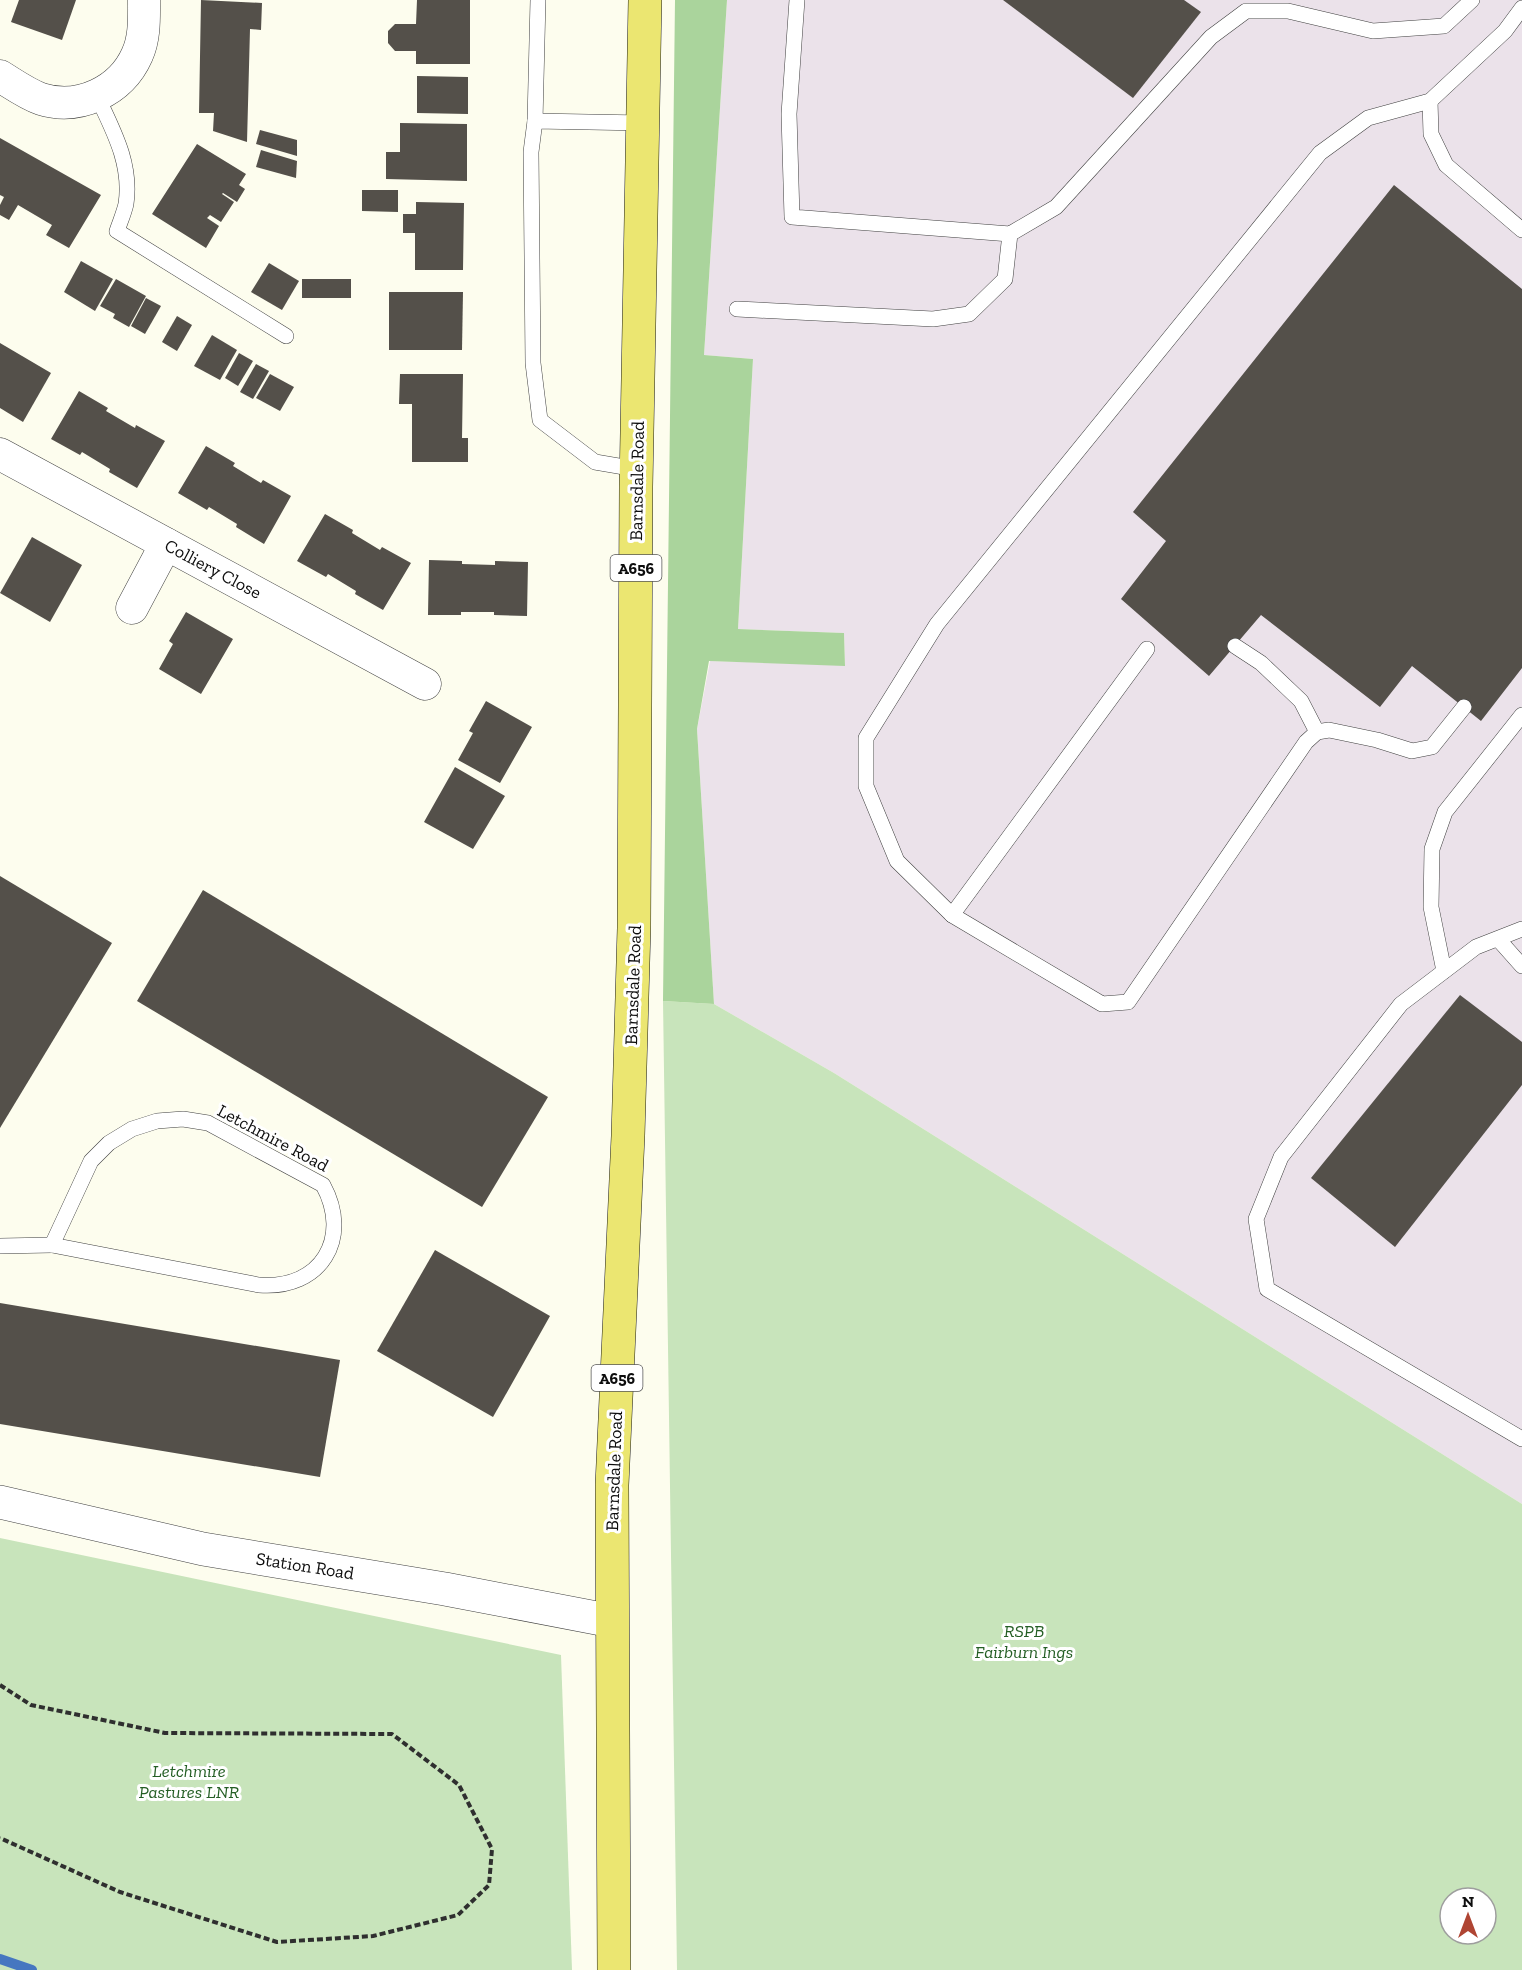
<svg xmlns="http://www.w3.org/2000/svg" width="1522" height="1970" font-family="'Zilla Slab',serif">
<style>
.industrial{fill:#ebe2ea}
.green{fill:#c8e4bb;fill-rule:evenodd}
.forest{fill:#aad49c}
.lines{fill:none;stroke-linecap:round;stroke-linejoin:round}
.stream{stroke:#4677c0;stroke-width:10}
.building{fill:#54504a}
.service-casing{stroke:#404040;stroke-width:16}
.minor-casing{stroke:#404040;stroke-width:33}
.tertiary-casing{stroke:#404040;stroke-width:34}
.primary-casing{stroke:#1e1e1e;stroke-width:34}
.path{stroke:#2f2f2f;stroke-width:4;stroke-dasharray:6 3;stroke-linecap:butt}
.service{stroke:#fff;stroke-width:15}
.minor{stroke:#fff;stroke-width:32}
.tertiary{stroke:#fff;stroke-width:33}
.primary{stroke:#ebe671;stroke-width:33}
.labels{text-anchor:middle;stroke-width:6;stroke-linejoin:round;paint-order:stroke}
.shield{fill:#fff;stroke:#565656;stroke-width:1.5}
.shield-label{font-size:16px;font-weight:bold;fill:#0d0d0d}
.street-label{font-size:18px;fill:#0d0d0d;stroke:#fff}
.park-label{font-size:18px;font-style:italic;fill:#245e24;stroke:#fff}
</style>
<rect width="100%" height="100%" fill="#fdfdee"/>
<polygon class="industrial" points="727,0 1522,0 1522,1504 834,1073 714,1004 697,729 710,661 845,665 844,633 738,629 753,359 704,355"/>
<g class="green">
<path d="M663,1001L714,1004L834,1073L1522,1504V1970H677ZM1450,1898H1486V1934H1450Z"/>
<polygon points="0,1538 561,1655 572,1970 0,1970"/>
</g>
<polygon class="forest" points="675,0 727,0 704,355 753,359 738,629 844,633 845,666 709,661 697,729 714,1004 663,1001"/>
<g class="lines">
<polyline class="stream" points="0,1959 32,1970"/>
</g>
<g class="building">
<polygon points="19,0 76,0 62,40 11,22"/>
<polygon points="201,0 262,3 261,30 250,29 247,142 213,131 214,113 199,113"/>
<polygon points="417,0 470,0 470,64 416,64 416,51 395,51 388,43 388,31 395,24 416,24"/>
<polygon points="1003,0 1184,0 1201,12 1133,98"/>
<polygon points="417,76 468,77 468,114 417,113"/>
<polygon points="400,123 467,124 467,181 386,179 386,152 400,152"/>
<polygon points="260,130 297,140 297,156 256,144"/>
<polygon points="0,138 101,195 69,248 46,235 52,225 18,205 9,220 0,215 0,205 4,197 0,195"/>
<polygon points="197,144 246,174 239,185 245,189 237,202 223,193 222,194 234,202 221,222 210,215 207,218 219,226 206,248 152,214"/>
<polygon points="261,150 297,161 296,178 256,167"/>
<polygon points="1394,185 1522,289 1522,668 1481,721 1412,666 1380,707 1261,615 1209,676 1121,599 1166,541 1133,512"/>
<polygon points="362,190 398,190 398,212 362,211"/>
<polygon points="416,202 464,203 463,270 415,270 415,233 403,233 403,214 416,214"/>
<polygon points="81,261 113,279 95,311 64,292"/>
<polygon points="269,263 299,281 282,310 251,292"/>
<polygon points="116,279 146,296 129,327 113,318 115,314 100,306"/>
<rect x="302" y="279" width="49" height="19"/>
<polygon points="389,292 463,292 462,350 389,350"/>
<polygon points="146,298 161,306 145,334 131,326"/>
<polygon points="177,316 192,325 177,351 162,342"/>
<polygon points="212,335 237,350 220,380 194,366"/>
<polygon points="0,343 51,373 23,422 0,408"/>
<polygon points="239,353 253,361 238,386 225,378"/>
<polygon points="256,364 269,371 253,399 240,392"/>
<polygon points="270,374 294,387 280,411 256,398"/>
<polygon points="400,374 463,374 462,438 468,438 468,462 412,462 412,404 399,404"/>
<polygon points="79,391 108,408 106,411 135,428 136,425 165,441 137,488 109,472 110,469 82,452 80,455 51,439"/>
<polygon points="206,446 235,463 233,466 261,483 263,480 291,496 264,544 236,527 237,524 209,507 207,510 178,493"/>
<polygon points="325,514 353,530 352,533 380,550 382,547 411,563 383,610 355,594 356,591 328,574 326,577 297,561"/>
<polygon points="32,537 82,565 50,622 0,593"/>
<polygon points="429,560 462,561 462,564 495,565 495,561 528,562 527,616 494,615 494,612 461,612 461,615 428,615"/>
<polygon points="186,612 233,639 201,694 159,669 173,644 169,641"/>
<polygon points="486,701 532,727 500,783 458,760 473,733 469,731"/>
<polygon points="455,767 505,796 473,849 424,822"/>
<polygon points="0,876 112,943 0,1128"/>
<polygon points="203,890 548,1097 482,1207 137,1001"/>
<polygon points="1460,995 1522,1042 1522,1085 1395,1247 1311,1178"/>
<polygon points="435,1250 550,1316 493,1417 377,1351"/>
<polygon points="0,1303 340,1360 320,1477 0,1424"/>
</g>
<g class="lines">
<g class="service-casing">
<g id="service">
<polyline points="797,0 789,114 792,217 1010,234 1056,207 1211,37 1246,11 1288,11 1373,31 1444,26 1472,0"/>
<path d="M97,96C113,130 132,164 126,204C124,213 120,222 117,231L286,336"/>
<polyline points="1430,101 1431,134 1446,165 1522,230"/>
<polyline points="535,121 538,0"/>
<polyline points="737,309 933,319 969,314 1005,279 1010,234"/>
<polyline points="636,469 595,462 540,420 533,363 531,152 535,121 643,123"/>
<polyline points="1235,646 1261,663 1301,701 1317,732"/>
<polyline points="1464,707 1432,747 1412,751 1377,740 1329,730 1317,732 1306,742 1128,1002 1102,1004 952,915 897,861 866,786 866,738 937,624 1320,153 1368,118 1430,101 1505,31 1522,8"/>
<polyline points="952,915 1147,649"/>
<polyline points="1522,929 1476,947 1401,1004 1281,1157 1256,1219 1267,1289 1522,1439"/>
<polyline points="1498,939 1522,966"/>
<polyline points="1444,971 1431,907 1432,849 1445,812 1522,715"/>
<path d="M183,1119L208,1123L323,1185C352,1238 321,1290 259,1285L52,1245L91,1161L109,1143L132,1129L157,1121Z"/>
<polyline points="0,1246 52,1245"/>
</g>
</g>
<g class="minor-casing">
<g id="minor">
<path d="M0,76C13,84 27,94 41,99C79,111 121,91 137,55C145,38 144,18 144,0"/>
<polyline points="0,454 425,684"/>
<polyline points="132,608 166,544"/>
</g>
</g>
<g class="tertiary-casing">
<polyline id="tertiary" points="0,1502 203,1549 445,1589 612,1621"/>
</g>
<g class="primary-casing">
<polyline id="primary" points="614,1970 612,1485 628,1136 634,928 636,487 645,0"/>
</g>
<polyline class="path" points="0,1685 31,1705 165,1733 392,1734 459,1785 492,1849 489,1885 458,1915 373,1936 277,1942 120,1892 0,1838"/>
<use href="#service" class="service"/>
<use href="#minor" class="minor"/>
<use href="#tertiary" class="tertiary"/>
<use href="#primary" class="primary"/>
</g>
<g class="labels">
<g class="shield">
<rect x="610.5" y="555" width="51" height="26" rx="4.5"/>
<rect x="591.5" y="1365" width="51" height="26" rx="4.5"/>
</g>
<g class="shield-label">
<text x="636" y="574">A656</text>
<text x="617" y="1384">A656</text>
</g>
<g class="street-label">
<text transform="translate(637 481) rotate(-89)" y="6">Barnsdale Road</text>
<text transform="translate(213 569) rotate(28)" y="6">Colliery Close</text>
<text transform="translate(633 985) rotate(-88)" y="6">Barnsdale Road</text>
<text transform="translate(273 1138) rotate(28)" y="6">Letchmire Road</text>
<text transform="translate(614 1471) rotate(-88)" y="6">Barnsdale Road</text>
<text transform="translate(305 1566) rotate(9)" y="6">Station Road</text>
</g>
<g class="park-label">
<text x="1024" y="1637">RSPB<tspan x="1024" dy="21">Fairburn Ings</tspan></text>
<text x="189" y="1777">Letchmire<tspan x="189" dy="21">Pastures LNR</tspan></text>
</g>
</g>
<g transform="translate(1468 1916)"><circle r="28" fill="#ffffff" stroke="#9e9e9e" stroke-width="1.5"/>
<path d="M0-4.5L10 22L0 15L-10 22Z" fill="#af4533"/>
<text y="-9" font-size="16" font-weight="bold" text-anchor="middle" fill="#0d0d0d">N</text>
</g>
</svg>
